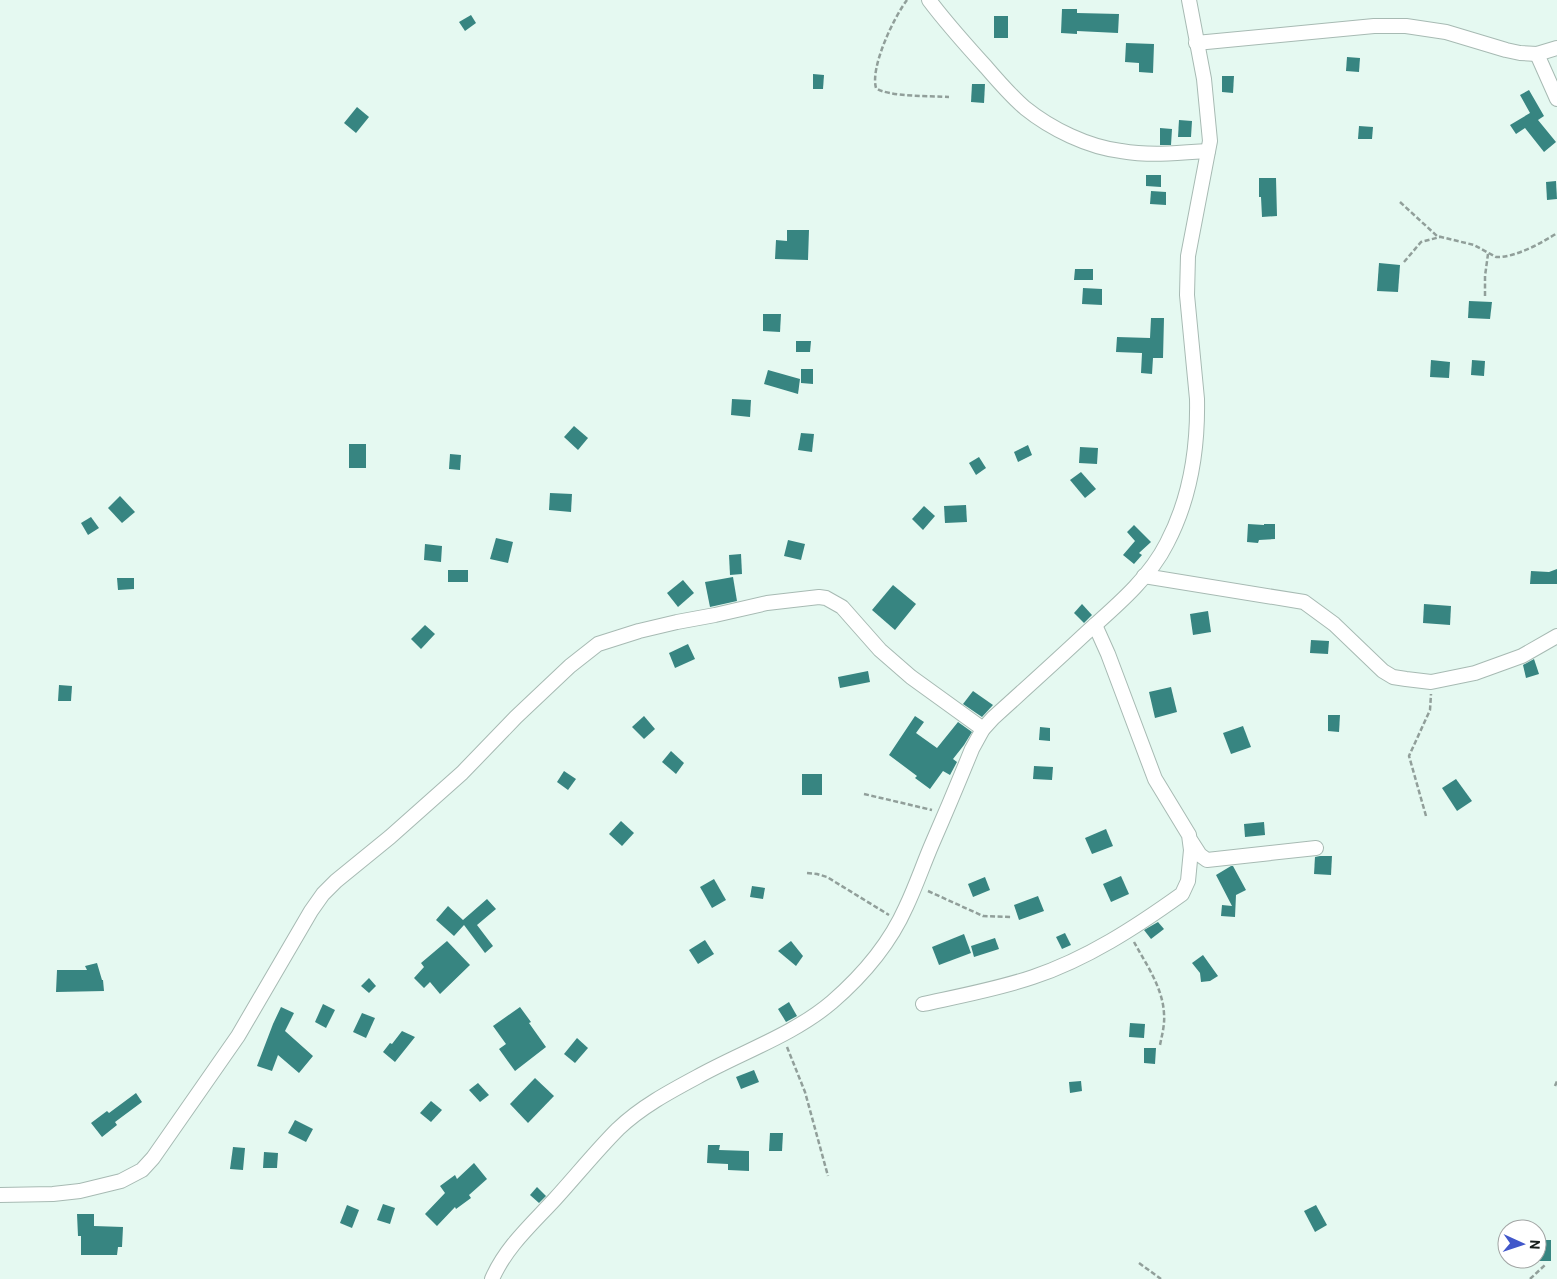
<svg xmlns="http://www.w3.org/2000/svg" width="1557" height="1279" font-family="Barlow,sans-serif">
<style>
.building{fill:#378581}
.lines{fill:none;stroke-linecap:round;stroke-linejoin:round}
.street-casing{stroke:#a7bab3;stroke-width:16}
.path{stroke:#919f9a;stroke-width:2.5;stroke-dasharray:5 2.5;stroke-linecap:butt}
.street{stroke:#fff;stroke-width:14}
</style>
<rect width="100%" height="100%" fill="#e5f9f1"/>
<g class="building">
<polygon points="1062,9 1077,9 1077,13 1119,14 1118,33 1077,31 1077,34 1061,33"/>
<polygon points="471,15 476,23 465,31 459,22"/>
<rect x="994" y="16" width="14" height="22"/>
<polygon points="1126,43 1154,44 1153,73 1139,72 1139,63 1125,62"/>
<polygon points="1347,57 1360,58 1359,72 1346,71"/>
<polygon points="813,74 824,75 823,89 813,89"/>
<polygon points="1222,76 1234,76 1233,93 1222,92"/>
<polygon points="972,84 985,84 984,103 971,102"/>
<polygon points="1529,90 1544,116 1538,120 1556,142 1544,152 1525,128 1516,134 1510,125 1530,113 1520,95"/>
<polygon points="357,107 369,117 356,133 344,123"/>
<polygon points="1179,120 1192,121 1191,137 1178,137"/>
<polygon points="1359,126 1373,127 1372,139 1358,139"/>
<polygon points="1160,128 1172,129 1171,145 1160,145"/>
<polygon points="1146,175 1161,175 1161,187 1146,186"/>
<polygon points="1259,178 1276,178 1277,216 1262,217 1261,197 1259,197"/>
<polygon points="1556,181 1557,199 1547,200 1546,182"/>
<polygon points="1151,191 1166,192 1166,205 1150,204"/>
<polygon points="787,230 809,230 808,260 775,259 776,240 787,241"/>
<polygon points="1379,263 1400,265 1398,292 1377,291"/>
<polygon points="1075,269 1093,269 1093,280 1074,280"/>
<polygon points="1083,288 1102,289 1102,305 1082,304"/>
<polygon points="1469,301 1492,302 1490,319 1468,318"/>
<polygon points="763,314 781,314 780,332 763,331"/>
<polygon points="1151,318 1164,318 1163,358 1153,358 1152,374 1141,373 1142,353 1116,352 1117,337 1150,338"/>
<polygon points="796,341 811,341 810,352 796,352"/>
<polygon points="1431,360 1450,362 1449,378 1430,377"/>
<polygon points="1472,360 1485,361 1484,376 1471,375"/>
<polygon points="801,369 813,369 813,384 801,383"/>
<polygon points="768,370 800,379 798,394 764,384"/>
<polygon points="732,399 751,400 750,417 731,415"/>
<polygon points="574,426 588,438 578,450 564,437"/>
<polygon points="801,433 814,434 812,452 798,450"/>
<rect x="349" y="444" width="17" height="24"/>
<polygon points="1028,445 1032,455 1018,462 1014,452"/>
<polygon points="1080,447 1098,448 1097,464 1079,463"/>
<polygon points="450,454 461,455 460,470 449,469"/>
<polygon points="979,457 986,468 976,475 969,463"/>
<polygon points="1081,472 1096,489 1085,498 1070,480"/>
<polygon points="550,493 572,494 571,512 549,510"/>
<polygon points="120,496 135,512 122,523 108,508"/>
<polygon points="966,505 967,522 945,523 944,506"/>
<polygon points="924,506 935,516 923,530 912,519"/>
<polygon points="91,517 99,528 88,535 81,523"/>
<polygon points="1248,524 1264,525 1264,524 1275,524 1275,539 1259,540 1258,543 1247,542"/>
<polygon points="1134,525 1151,542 1139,553 1142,555 1134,564 1123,555 1135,541 1127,532"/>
<polygon points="496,538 513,542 508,563 490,559"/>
<polygon points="788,540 805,544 801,560 784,556"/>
<polygon points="425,544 442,546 441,562 424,560"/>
<polygon points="741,554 742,574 730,575 729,555"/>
<polygon points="1557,569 1557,584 1530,584 1531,571 1549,572"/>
<rect x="448" y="570" width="20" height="12"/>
<polygon points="733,577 737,601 710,607 705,582"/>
<polygon points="117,578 134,578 134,589 118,590"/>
<polygon points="683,580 694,593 678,607 667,593"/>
<polygon points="893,585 916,604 895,630 872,610"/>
<polygon points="1082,604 1092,615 1084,623 1074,613"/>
<polygon points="1424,604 1451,606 1450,625 1423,623"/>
<polygon points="1208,611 1211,632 1193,635 1190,614"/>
<polygon points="425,625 435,634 421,649 411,639"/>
<polygon points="1311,640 1329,641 1328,654 1310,653"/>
<polygon points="688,644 695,659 675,668 669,653"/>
<polygon points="1534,659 1539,674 1526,678 1523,665"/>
<polygon points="868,671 870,682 840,688 838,677"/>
<polygon points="59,685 72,686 71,701 58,701"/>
<polygon points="1171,687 1177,712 1155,718 1149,692"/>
<polygon points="973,691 993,705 982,717 963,704"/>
<polygon points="1328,715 1340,715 1339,732 1328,731"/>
<polygon points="644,716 655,729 644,739 632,727"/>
<polygon points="915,716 924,722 916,733 937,748 958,722 972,732 964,745 953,759 957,762 950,775 943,771 930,789 915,778 917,776 889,755"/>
<polygon points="1243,726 1251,747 1231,754 1223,733"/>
<polygon points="1040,727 1050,728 1050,741 1039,740"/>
<polygon points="671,751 684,763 676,774 662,762"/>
<polygon points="1034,766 1053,767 1052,780 1033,779"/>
<polygon points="564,771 576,779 568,790 557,782"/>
<rect x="802" y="774" width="20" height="21"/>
<polygon points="1456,779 1472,801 1457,811 1442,788"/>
<polygon points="621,821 634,833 622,846 609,834"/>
<polygon points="1264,822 1265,835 1245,837 1244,824"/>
<polygon points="1106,829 1113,846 1092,854 1085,838"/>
<polygon points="1320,856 1332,856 1331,875 1314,874 1315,857"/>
<polygon points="1231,866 1233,866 1246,890 1236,895 1235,917 1221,916 1222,905 1232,906 1216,875"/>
<polygon points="1121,876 1129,894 1111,902 1103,884"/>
<polygon points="985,877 990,890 973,897 968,884"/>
<polygon points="714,879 726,900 712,908 700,887"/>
<polygon points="752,886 765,888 763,899 750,897"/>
<polygon points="1038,896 1044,911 1019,920 1014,905"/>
<polygon points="487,899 496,909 477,925 493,946 485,953 464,925 454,936 436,920 448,906 463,920"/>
<polygon points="1158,922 1164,929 1151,939 1144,930"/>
<polygon points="1065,933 1071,945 1062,949 1056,937"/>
<polygon points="964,934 971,953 939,965 932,947"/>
<polygon points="995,938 999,949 974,957 971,946"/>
<polygon points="705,940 714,954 698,964 689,950"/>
<polygon points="447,941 470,965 440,994 430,982 424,988 414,978 424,967 421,963"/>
<polygon points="791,941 803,956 796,966 778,951"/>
<polygon points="1203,955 1218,976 1210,981 1201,982 1200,973 1192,963"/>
<polygon points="97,963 102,980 103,980 104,991 56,992 57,970 87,970 85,966"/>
<polygon points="369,978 376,986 369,993 361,986"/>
<polygon points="789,1002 797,1016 786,1022 778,1009"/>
<polygon points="323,1004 335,1010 326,1028 315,1022"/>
<polygon points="281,1007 294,1013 285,1031 313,1056 299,1073 278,1055 272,1071 257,1066 273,1024"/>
<polygon points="520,1007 531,1022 529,1023 546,1047 515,1071 499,1049 506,1044 493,1026"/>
<polygon points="362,1013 375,1018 366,1038 353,1032"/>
<polygon points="1130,1023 1145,1024 1144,1038 1129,1037"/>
<polygon points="402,1031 415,1037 395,1062 383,1052 390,1043 392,1044"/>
<polygon points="577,1038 588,1048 575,1063 564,1054"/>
<polygon points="1144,1048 1156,1048 1155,1064 1144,1063"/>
<polygon points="754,1070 759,1082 741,1089 736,1077"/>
<polygon points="535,1078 554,1096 528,1123 510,1104"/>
<polygon points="1081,1081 1082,1091 1070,1093 1069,1082"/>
<polygon points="478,1083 489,1095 480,1102 469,1090"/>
<polygon points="136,1093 142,1102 115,1122 117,1125 102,1137 91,1123 107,1111 109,1113"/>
<polygon points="431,1101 442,1110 431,1122 420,1113"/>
<polygon points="295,1120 313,1129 306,1142 288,1133"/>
<polygon points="770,1133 783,1133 782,1151 769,1151"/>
<polygon points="708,1145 720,1145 719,1150 749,1151 749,1171 728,1170 728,1164 707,1163"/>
<polygon points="233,1147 245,1148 243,1170 230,1169"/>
<polygon points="264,1152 278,1153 277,1168 263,1168"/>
<polygon points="474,1163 487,1179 469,1195 471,1198 456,1209 455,1207 437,1226 425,1214 445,1193 440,1186 455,1175 457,1179"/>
<polygon points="537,1187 546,1196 539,1203 530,1195"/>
<polygon points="383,1204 395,1208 390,1224 377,1220"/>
<polygon points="347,1205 359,1210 352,1228 340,1223"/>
<polygon points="1316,1205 1327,1225 1315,1232 1304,1211"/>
<polygon points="77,1214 94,1214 94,1226 123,1227 122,1247 118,1247 117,1255 81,1255 81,1236 78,1236"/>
<rect x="1537" y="1240" width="14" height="21"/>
</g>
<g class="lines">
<g class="street-casing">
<g id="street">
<path d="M929,0C947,24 966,45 986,67C998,81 1011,96 1025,108C1051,129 1088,147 1121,151C1150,156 1180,153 1208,151"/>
<polyline points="1196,43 1374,26 1406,26 1446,32 1506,50 1520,53 1537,54 1557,48"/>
<polyline points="1537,54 1557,99"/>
<polyline points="1144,576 1304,602 1334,624 1383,671 1393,677 1406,679 1431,682 1475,673 1522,656 1557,636"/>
<polyline points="1191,841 1200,855 1207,860 1316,848"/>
<path d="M923,1004C960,996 998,989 1033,977C1087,959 1136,927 1182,894L1188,881L1191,850L1189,835L1155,779L1108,654L1095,625"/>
<polyline points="0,1195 53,1194 80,1191 121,1181 142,1170 153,1158 238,1036 311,911 323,894 336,881 390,837 462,773 516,717 570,666 598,644 639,631 677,622 715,615 767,603 819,597 826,598 842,607 880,650 911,677 983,729"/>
<path d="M492,1279C506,1247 531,1225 555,1199C576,1176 596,1151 618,1129C641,1107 669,1092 697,1077C742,1052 793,1035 832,1002C862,976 890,943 906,907C916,886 923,865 932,844C946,812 959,781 972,749L983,729L993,718C1024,690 1055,662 1086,633C1115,607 1149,579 1167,543C1190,499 1198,448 1197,399L1187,295L1188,256L1210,141L1204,79L1189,0"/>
</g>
</g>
<g class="path">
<path d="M907,0C894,17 870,67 876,88C887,97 933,96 949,97"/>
<path d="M1400,202L1437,236L1474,245L1496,257C1514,258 1542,243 1557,233"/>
<polyline points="1404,262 1421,242 1440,237"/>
<polyline points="1485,296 1485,276 1488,254"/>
<polyline points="864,794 932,810"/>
<polyline points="1426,816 1409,756 1430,710 1431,694"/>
<polyline points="807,873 817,874 827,877 889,915"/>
<polyline points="928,891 983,916 1012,917"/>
<path d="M1134,942C1146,964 1163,988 1164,1014C1165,1024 1162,1035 1160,1045"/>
<polyline points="787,1047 805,1092 828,1176"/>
<polyline points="1555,1086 1557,1081"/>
<polyline points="1139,1263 1161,1279"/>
<polyline points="1530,1279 1545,1265"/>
</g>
<use href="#street" class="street"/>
</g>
<g transform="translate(1522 1244) rotate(93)"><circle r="24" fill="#ffffff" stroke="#a2a5a4"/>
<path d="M0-4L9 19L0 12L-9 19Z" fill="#4157ca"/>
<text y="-8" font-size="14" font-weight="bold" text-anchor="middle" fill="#171e1c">N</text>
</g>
</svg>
